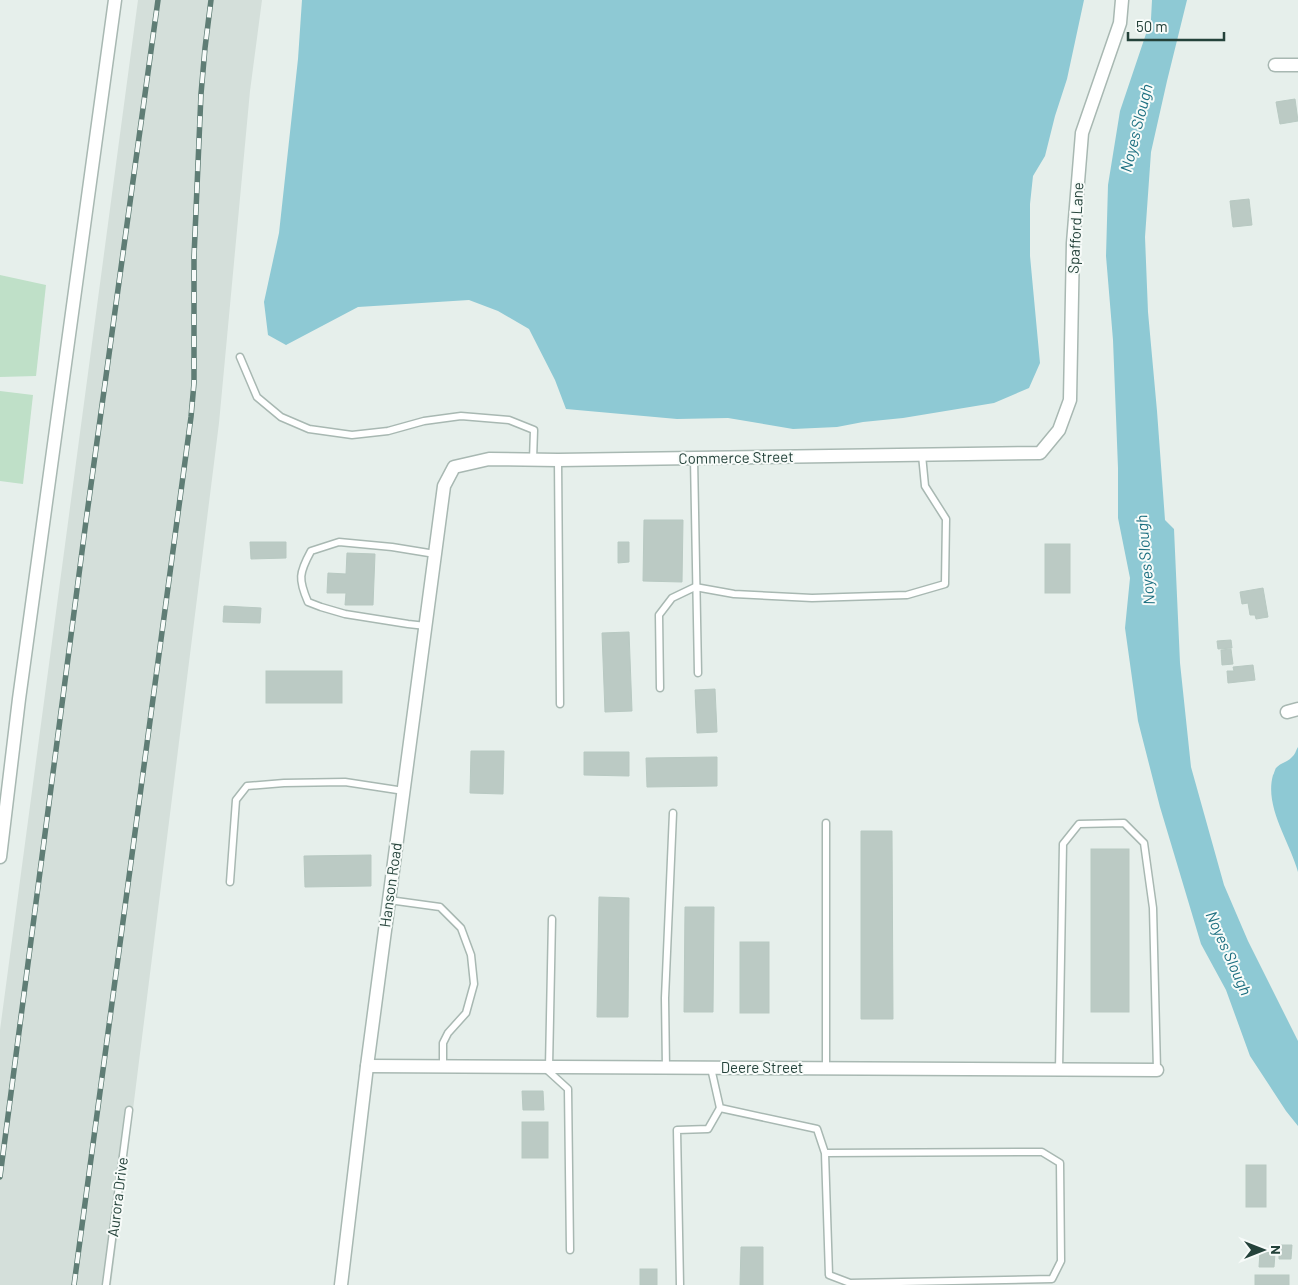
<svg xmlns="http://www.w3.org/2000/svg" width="1298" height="1285" font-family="Barlow,sans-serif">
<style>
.built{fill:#d4dfda}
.green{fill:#bfe0c8}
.water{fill:#8ec9d4}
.building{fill:#bbcac4;stroke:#b8c9c2}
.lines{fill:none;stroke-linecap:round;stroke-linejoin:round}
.service-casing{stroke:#a8b8b2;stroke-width:9}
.minor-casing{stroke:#a8b8b2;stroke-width:15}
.service{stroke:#fff;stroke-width:6}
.minor{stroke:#fff;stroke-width:12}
.rail-casing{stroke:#5f7d75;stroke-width:5.5}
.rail{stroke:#f7fbf9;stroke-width:4;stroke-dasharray:11;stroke-linecap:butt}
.labels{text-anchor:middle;stroke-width:4;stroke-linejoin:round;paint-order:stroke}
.street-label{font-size:15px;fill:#24423a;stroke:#f7fbf9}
.water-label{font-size:16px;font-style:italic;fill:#1c6f80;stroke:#f7fbf9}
</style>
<rect width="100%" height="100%" fill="#e6efeb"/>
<polygon class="built" points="138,0 262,0 250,91 219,423 111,1285 0,1285 0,1030"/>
<g class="green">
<polygon points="0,275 46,285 36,376 0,377"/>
<polygon points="0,391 33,395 23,484 0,481"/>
</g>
<g class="water">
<polygon points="302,0 1084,0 1067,79 1055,116 1045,156 1033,176 1030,204 1030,256 1040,363 1029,388 994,403 903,418 863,422 837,427 793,429 728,418 677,419 566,409 555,380 529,329 498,311 469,300 358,307 286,345 268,335 264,302 279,233 298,59"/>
<polygon points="1152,0 1187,0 1167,81 1151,152 1145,237 1148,312 1157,411 1165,520 1174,529 1180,663 1191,767 1224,885 1248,941 1298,1041 1298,1126 1286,1111 1250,1056 1226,990 1201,944 1160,807 1138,721 1125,628 1130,578 1118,518 1118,468 1113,340 1106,256 1108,185 1120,111 1151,19"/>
<path d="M1298,747V872C1290,842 1264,807 1273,775C1274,774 1275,769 1276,768C1280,763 1288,762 1292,757C1295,755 1296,750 1298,747Z"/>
</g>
<g class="building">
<polygon points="1295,99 1298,121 1280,124 1276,102"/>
<polygon points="1249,199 1252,225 1233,227 1230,201"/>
<polygon points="644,520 683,520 682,582 643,581"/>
<polygon points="250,542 286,542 286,558 251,559"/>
<polygon points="618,542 629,542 629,562 618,563"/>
<rect x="1045" y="544" width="25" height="49"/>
<polygon points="347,553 375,554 373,605 345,605 346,593 327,593 328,573 346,574"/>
<polygon points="1263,588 1268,617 1256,619 1255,615 1250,615 1248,603 1242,604 1240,592"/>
<polygon points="224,606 261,608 260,623 223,622"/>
<polygon points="629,632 632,711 605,712 602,633"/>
<polygon points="1231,640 1232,648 1218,649 1217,641"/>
<polygon points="1231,649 1233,664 1222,665 1221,650"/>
<polygon points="1253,665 1255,680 1228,683 1227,671 1234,671 1233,667"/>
<rect x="266" y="671" width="76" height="32"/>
<polygon points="715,689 717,732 697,733 695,690"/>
<polygon points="471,751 504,751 503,794 470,793"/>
<polygon points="584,752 629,752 629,776 584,775"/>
<polygon points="717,757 717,786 647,787 646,758"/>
<polygon points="861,831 892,831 893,1019 861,1019"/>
<rect x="1091" y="849" width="38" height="163"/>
<polygon points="371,855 371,886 305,887 304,856"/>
<polygon points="599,897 629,898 628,1017 597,1017"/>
<polygon points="685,907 714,907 713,1012 684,1012"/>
<rect x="740" y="942" width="29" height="71"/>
<polygon points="522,1091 543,1091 544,1110 523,1110"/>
<rect x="522" y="1122" width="26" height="36"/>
<rect x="1246" y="1165" width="20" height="42"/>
<polygon points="1279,1245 1292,1245 1291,1259 1279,1259"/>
<polygon points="741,1247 763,1247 763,1285 740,1285"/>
<polygon points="1260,1252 1275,1253 1274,1267 1259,1267"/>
<rect x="640" y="1269" width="17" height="16"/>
<rect x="1255" y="1275" width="34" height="10"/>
</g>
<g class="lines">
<g class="service-casing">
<g id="service">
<polyline points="240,357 257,397 281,417 309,429 352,435 388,431 424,421 461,416 509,420 534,430 533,460"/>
<polyline points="694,458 698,673"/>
<polyline points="558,460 560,704"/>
<path d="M426,626L408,624L345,614L321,607L308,602C298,579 299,573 311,551L339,542L392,547L435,554"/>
<polyline points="660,688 659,615 672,598 695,587 734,594 812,598 907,595 945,584 946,519 925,486 922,455"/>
<polyline points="826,823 826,1069"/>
<polyline points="230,882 236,800 247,786 284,783 345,782 404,791"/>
<polyline points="389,900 440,907 461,928 471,955 474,984 466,1013 448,1033 443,1043 443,1067"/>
<polyline points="549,1067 552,919"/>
<polyline points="545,1068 568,1089 570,1250"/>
<polyline points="666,1068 665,998 673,813"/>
<polyline points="711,1068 720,1108 817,1129 825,1153 829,1275 850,1283 1052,1279 1061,1261 1060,1163 1042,1152 825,1153"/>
<polyline points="1059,1070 1063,844 1079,824 1124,823 1144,843 1153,908 1157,1070"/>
<polyline points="106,1285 129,1110"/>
<polyline points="680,1285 677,1130 708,1129 720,1108"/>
</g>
</g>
<g class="minor-casing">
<g id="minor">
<polyline points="1275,65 1298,65"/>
<polyline points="1287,712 1298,709"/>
<polyline points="0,857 19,699 115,0"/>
<polyline points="367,1066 1157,1070"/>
<polyline points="341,1285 367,1066 444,486 454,467 489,459 558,460 1040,453 1059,430 1070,400 1073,243 1082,133 1120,23 1122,0"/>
</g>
</g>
<use href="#service" class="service"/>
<use href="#minor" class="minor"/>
<g class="rail-casing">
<g id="rail">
<polyline points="0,1177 86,521 158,0"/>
<polyline points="74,1285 191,417 194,383 194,257 201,94 205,48 211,0"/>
</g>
</g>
<use href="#rail" class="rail"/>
</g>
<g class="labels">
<g class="street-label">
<text transform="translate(1076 228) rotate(-87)" y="5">Spafford Lane</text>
<text transform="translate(736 458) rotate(-1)" y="5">Commerce Street</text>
<text transform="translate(391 885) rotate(-82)" y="5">Hanson Road</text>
<text x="762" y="1073">Deere Street</text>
<text transform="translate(118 1197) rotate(-83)" y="5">Aurora Drive</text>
</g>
<g class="water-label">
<text transform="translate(1136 128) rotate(-76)" y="6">Noyes Slough</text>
<text transform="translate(1145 560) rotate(-95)" y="6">Noyes Slough</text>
<text transform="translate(1229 953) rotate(66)" y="6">Noyes Slough</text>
</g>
</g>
<g transform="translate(1263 1250) rotate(90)" stroke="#f7fbf9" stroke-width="4" paint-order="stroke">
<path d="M0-4L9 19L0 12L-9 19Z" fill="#24423a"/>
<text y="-8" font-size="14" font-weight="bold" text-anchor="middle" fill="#24423a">N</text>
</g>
<path d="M1128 32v8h96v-8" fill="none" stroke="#24423a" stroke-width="2.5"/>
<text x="1136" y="32" font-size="15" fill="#24423a" stroke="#f7fbf9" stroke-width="4" paint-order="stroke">50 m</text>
</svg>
